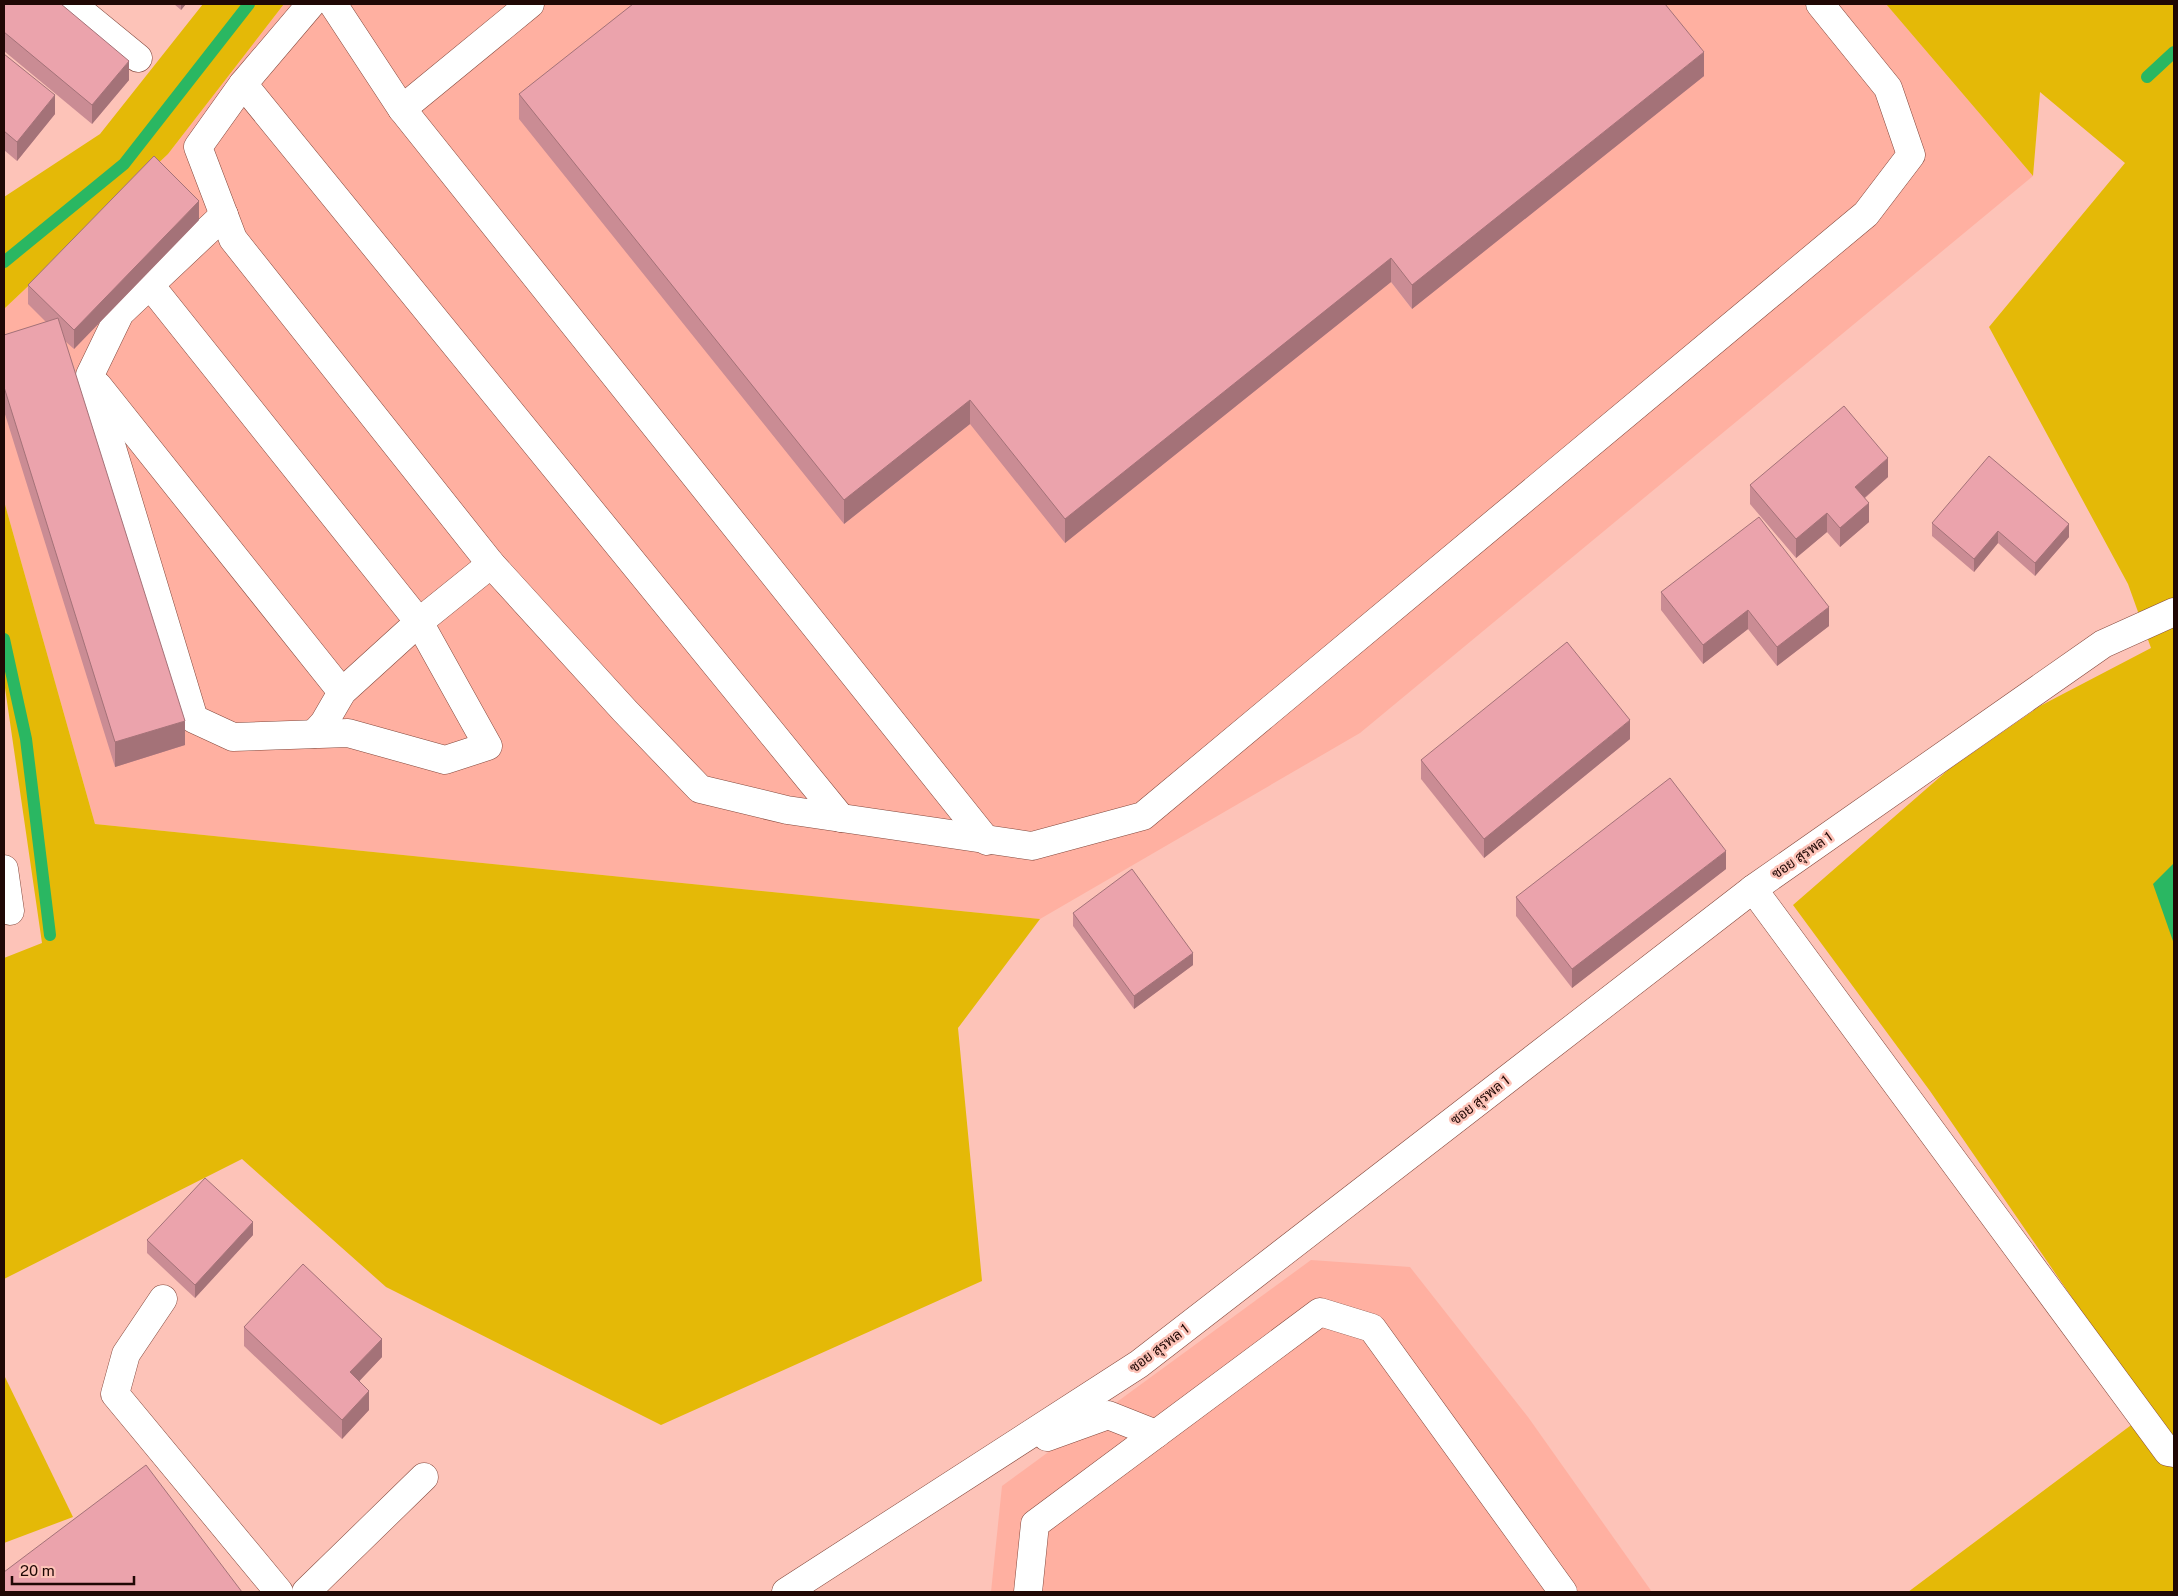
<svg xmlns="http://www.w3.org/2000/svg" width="2178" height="1596" font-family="'Public Sans',Sarabun,sans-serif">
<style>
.built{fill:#ffb0a1}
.green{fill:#e4b907}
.water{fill:#2ab762}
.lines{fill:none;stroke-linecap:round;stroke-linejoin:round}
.stream{stroke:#2ab762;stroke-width:12}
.minor-casing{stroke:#84483c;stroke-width:29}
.minor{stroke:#fff;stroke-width:28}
.wall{fill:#ca8c94}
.shaded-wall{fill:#a47278}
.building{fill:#eba3ac;stroke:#a47278}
.labels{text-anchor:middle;stroke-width:5;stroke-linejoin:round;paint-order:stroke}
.street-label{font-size:14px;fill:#200805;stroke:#fdc3b8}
</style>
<rect width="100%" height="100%" fill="#fdc3b8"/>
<g class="built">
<polygon points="284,4 664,4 844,524 970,424 1391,282 1412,309 1646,4 1886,4 2033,176 1360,733 1040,919 95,824 4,501 4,309 168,154"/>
<polygon points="1311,1260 1410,1267 1528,1417 1652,1592 991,1592 1002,1486"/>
</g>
<g class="green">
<polygon points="203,4 284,4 168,154 4,309 4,197 100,134"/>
<polygon points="1886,4 2174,4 2174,1592 1908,1592 2150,1411 1930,1091 1793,905 1948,770 2040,706 2151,648 2128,584 1989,327 2125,163 2040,92 2033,176"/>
<polygon points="4,501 95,824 1040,919 958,1028 982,1281 661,1425 386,1287 242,1159 4,1279 4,958 42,943 4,681"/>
<polygon points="4,1375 73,1517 4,1543"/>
</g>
<polygon class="water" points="2174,863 2174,944 2153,884"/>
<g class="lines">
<g class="stream">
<polyline points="2147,77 2174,52"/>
<polyline points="4,262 124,164 249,4"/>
<polyline points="4,639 26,739 50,935"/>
</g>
<g class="minor-casing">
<g id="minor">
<polyline points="72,4 138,58"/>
<polyline points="311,4 243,84 198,147 233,239 491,564 625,711 700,789 787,810 1032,846 1143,816 1866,214 1911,155 1888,88 1820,4"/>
<polyline points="333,4 402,109 987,841"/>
<polyline points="243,84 841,818"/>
<polyline points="402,109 530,4"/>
<polyline points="224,215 120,313 90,375 194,719 233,737 348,733 445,760 488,746 419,622 491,564"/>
<polyline points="150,285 419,622 342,692 324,723 314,734"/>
<polyline points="98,386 342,692"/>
<polyline points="4,869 10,911"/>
<polyline points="1753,889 2168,1452 2174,1453"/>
<polyline points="163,1299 126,1354 115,1394 279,1592"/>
<polyline points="1047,1437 1108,1415 1156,1434"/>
<polyline points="306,1592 424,1477"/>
<polyline points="786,1592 1139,1364 1753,889 2103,644 2174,612"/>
<polyline points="1028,1592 1035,1524 1320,1312 1372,1328 1563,1592"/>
</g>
</g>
<use href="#minor" class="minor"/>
</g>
<g class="wall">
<polygon points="4,4 129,80 92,124 4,51"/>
<polygon points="174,4 186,4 181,10"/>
<polygon points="4,54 55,114 17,161 4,150"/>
<polygon points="1704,76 1412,309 1391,282 1065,543 970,424 844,524 519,119 519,94"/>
<polygon points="199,220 74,349 65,341 185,745 115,767 4,411 4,335 46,322 28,304 28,285"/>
<polygon points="1888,477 1865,498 1869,522 1840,547 1827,532 1796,558 1750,504 1750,485"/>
<polygon points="1932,523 2069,537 2035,576 1998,543 1974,572 1932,536"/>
<polygon points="1661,592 1829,626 1777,666 1748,629 1703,664 1661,610"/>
<polygon points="1630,739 1484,858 1421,779 1421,760"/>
<polygon points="1726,869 1572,988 1516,916 1516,897"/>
<polygon points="1073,913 1193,965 1134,1009 1073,926"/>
<polygon points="253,1235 195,1298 147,1253 147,1240"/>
<polygon points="244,1327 382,1357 359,1381 369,1410 342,1439 244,1346"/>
</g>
<g class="shaded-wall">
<polygon points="181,4 186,4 181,10"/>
<polygon points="1704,52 1704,76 1412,309 1412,285"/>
<polygon points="129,61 129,80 92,124 92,105"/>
<polygon points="55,95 55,114 17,161 17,142"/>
<polygon points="199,201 199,220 74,349 74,330"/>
<polygon points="1391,258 1391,282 1065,543 1065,519"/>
<polygon points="970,400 970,424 844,524 844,500"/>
<polygon points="1888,458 1888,477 1855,506 1855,487"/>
<polygon points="1869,503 1869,522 1840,547 1840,528"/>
<polygon points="1827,513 1827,532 1796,558 1796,539"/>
<polygon points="2069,524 2069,537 2035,576 2035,563"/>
<polygon points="1998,531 1998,543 1974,572 1974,559"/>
<polygon points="1829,607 1829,626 1777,666 1777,647"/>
<polygon points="1748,610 1748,629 1703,664 1703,645"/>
<polygon points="1630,720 1630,739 1484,858 1484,839"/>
<polygon points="185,721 185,745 115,767 115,742"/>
<polygon points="1726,851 1726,869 1572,988 1572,969"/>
<polygon points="1193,953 1193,965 1134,1009 1134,996"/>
<polygon points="253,1222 253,1235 195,1298 195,1285"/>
<polygon points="382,1339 382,1357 350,1391 350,1372"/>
<polygon points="369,1391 369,1410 342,1439 342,1420"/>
</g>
<g class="building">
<polygon points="4,4 61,4 129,61 92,105 4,32"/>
<polygon points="633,4 1665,4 1704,52 1412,285 1391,258 1065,519 970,400 844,500 519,94"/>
<polygon points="4,54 55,95 17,142 4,131"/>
<polygon points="154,156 199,201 74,330 28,285"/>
<polygon points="58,318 185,721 115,742 4,387 4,335"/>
<polygon points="1844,406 1888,458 1855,487 1869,503 1840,528 1827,513 1796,539 1750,485"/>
<polygon points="1989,456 2069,524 2035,563 1998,531 1974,559 1932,523"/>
<polygon points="1759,517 1829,607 1777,647 1748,610 1703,645 1661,592"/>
<polygon points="1567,642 1630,720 1484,839 1421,760"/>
<polygon points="1670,778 1726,851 1572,969 1516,897"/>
<polygon points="1132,869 1193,953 1134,996 1073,913"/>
<polygon points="205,1178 253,1222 195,1285 147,1240"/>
<polygon points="303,1264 382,1339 350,1372 369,1391 342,1420 244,1327"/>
<polygon points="146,1465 242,1592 4,1592 4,1572"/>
</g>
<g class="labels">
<g class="street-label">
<text transform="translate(1802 855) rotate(-35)" y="5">ซอย สุรพล 1</text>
<text transform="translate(1480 1100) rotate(-38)" y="5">ซอย สุรพล 1</text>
<text transform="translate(1159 1348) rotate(-37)" y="5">ซอย สุรพล 1</text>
</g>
</g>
<rect width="2178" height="1596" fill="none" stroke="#200805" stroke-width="10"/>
<path d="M12 1576v8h122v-8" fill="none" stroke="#200805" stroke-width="2.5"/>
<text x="20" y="1576" font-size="15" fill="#200805" stroke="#fdc3b8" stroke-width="4" paint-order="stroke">20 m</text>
</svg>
